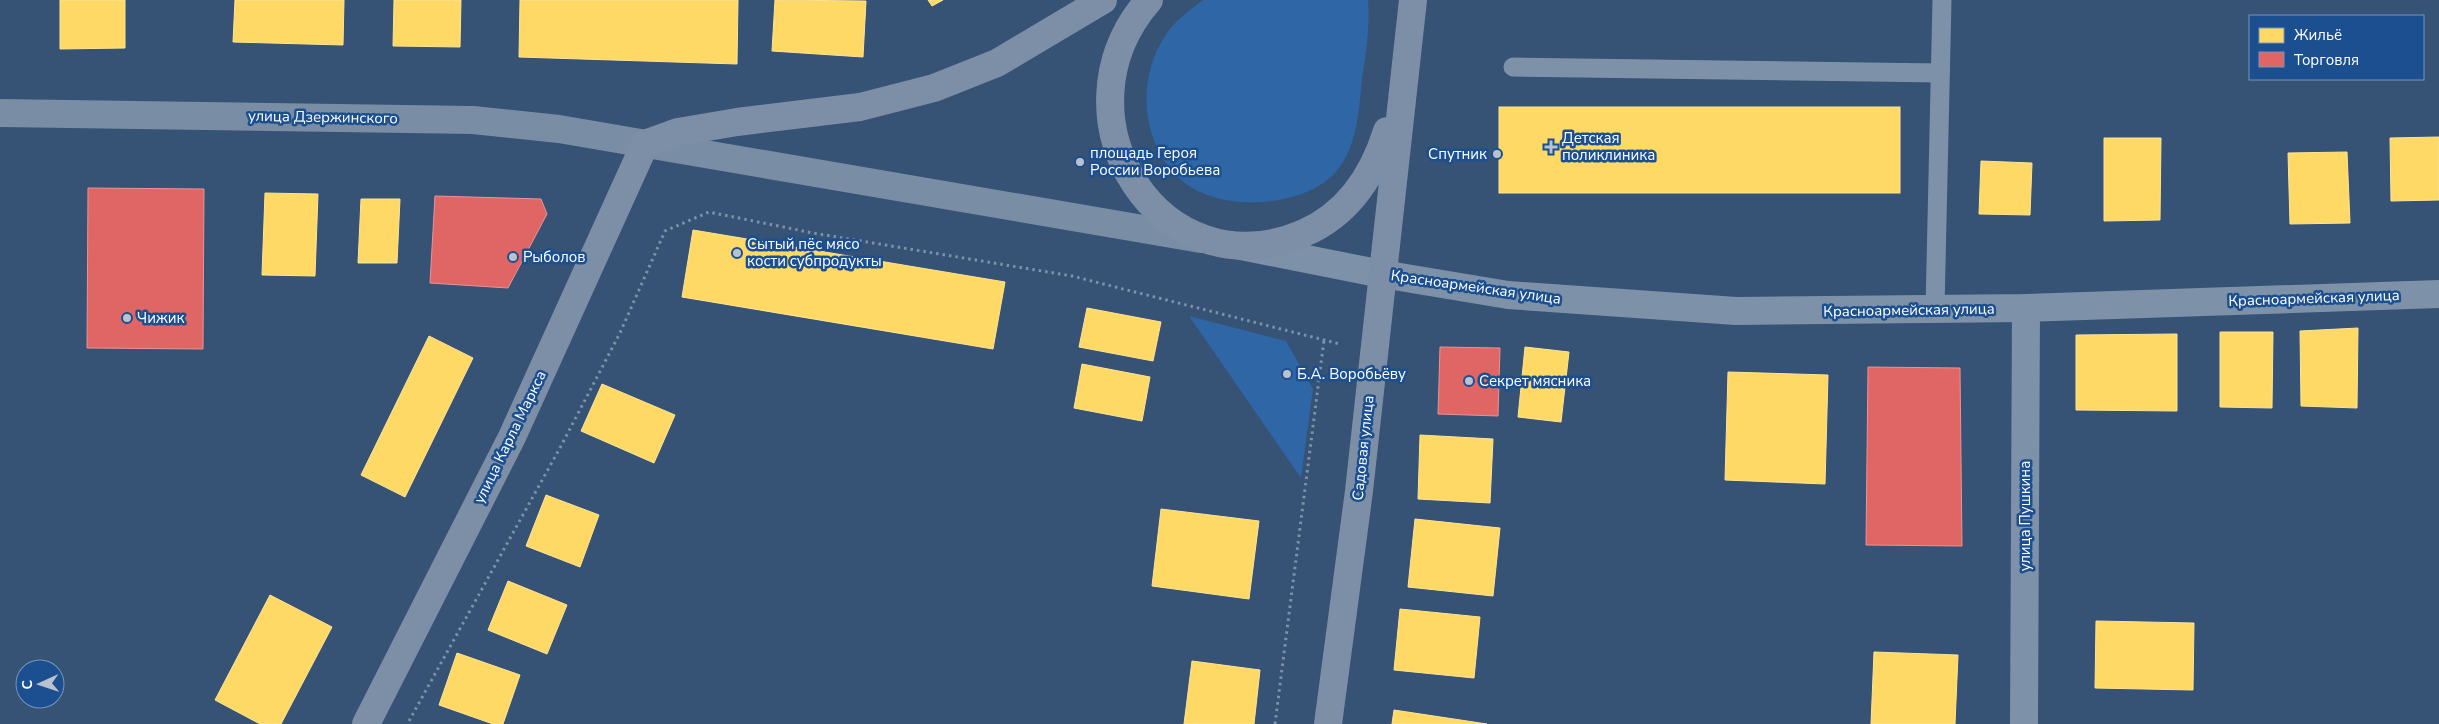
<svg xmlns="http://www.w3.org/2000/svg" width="2439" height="724" font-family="'Nunito Sans',sans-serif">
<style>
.green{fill:#2f66a5}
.homes{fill:#ffd966;stroke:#ffe494}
.shops{fill:#e06666;stroke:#e99494}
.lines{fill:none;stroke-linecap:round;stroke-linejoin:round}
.path{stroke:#7d92a8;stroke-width:3;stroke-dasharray:2.5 4;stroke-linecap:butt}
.service{stroke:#7d92a8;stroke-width:19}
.minor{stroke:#7d92a8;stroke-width:28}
.secondary{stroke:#798da4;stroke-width:28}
.primary{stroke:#7d8ea7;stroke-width:28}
.poi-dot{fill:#b9c2ce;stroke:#1b4f8f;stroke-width:2}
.labels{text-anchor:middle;stroke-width:5;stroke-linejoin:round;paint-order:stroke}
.street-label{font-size:15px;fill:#fff;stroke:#1b4f8f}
.poi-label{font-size:15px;fill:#fff;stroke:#1b4f8f;text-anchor:start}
</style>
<rect width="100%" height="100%" fill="#365274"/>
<g class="green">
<path d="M1203,0H1368C1370,27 1366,53 1362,79C1359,110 1357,149 1335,173C1301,209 1217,213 1180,179C1141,143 1136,80 1165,36C1174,21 1190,10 1203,0Z"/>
<polygon points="1189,316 1286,341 1313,389 1301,478"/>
</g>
<g class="homes">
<polygon points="60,0 125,0 125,48 60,49"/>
<polygon points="235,0 344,0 343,45 233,42"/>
<polygon points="394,0 461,0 460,47 393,46"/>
<polygon points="520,0 738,0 737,64 519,57"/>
<polygon points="775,0 866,1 863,57 772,51"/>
<polygon points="928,0 943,0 932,6"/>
<rect x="1499" y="107" width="401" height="86"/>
<polygon points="2439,137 2439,200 2391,201 2390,138"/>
<polygon points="2104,138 2161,138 2160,220 2104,221"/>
<polygon points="2347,152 2350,223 2290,224 2288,153"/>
<polygon points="1981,161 2032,163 2030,215 1979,214"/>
<polygon points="265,193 318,194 315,276 262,275"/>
<polygon points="361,199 400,199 397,263 358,263"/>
<polygon points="693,230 1005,282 993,349 682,297"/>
<polygon points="1087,308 1161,322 1153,361 1079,347"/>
<polygon points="2358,328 2357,408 2301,406 2300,331"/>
<polygon points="2220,332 2273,332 2272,408 2220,407"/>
<polygon points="2177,334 2177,411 2076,410 2076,335"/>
<polygon points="429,336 473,358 405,497 361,475"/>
<polygon points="1525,347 1569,352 1561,422 1518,417"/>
<polygon points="1082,364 1150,377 1142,421 1074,408"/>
<polygon points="1728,372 1828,375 1825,484 1725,480"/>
<polygon points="602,384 675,415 654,463 581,431"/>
<polygon points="1420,435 1493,439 1490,503 1418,499"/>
<polygon points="546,495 599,515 580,567 526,546"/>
<polygon points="1161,509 1259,521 1249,599 1152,586"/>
<polygon points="1415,519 1500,528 1493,596 1408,587"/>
<polygon points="508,581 567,605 547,654 488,630"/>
<polygon points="270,595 332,627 281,724 260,724 215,700"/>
<polygon points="1400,609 1480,617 1474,678 1394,670"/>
<polygon points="2096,621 2194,623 2193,690 2095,688"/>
<polygon points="1874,652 1958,655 1955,724 1871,724"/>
<polygon points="457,653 520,675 503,724 493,724 439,705"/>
<polygon points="1192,661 1260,670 1254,724 1184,724"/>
<polygon points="1394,710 1487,724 1392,724"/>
</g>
<g class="shops">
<polygon points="88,188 204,189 203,349 87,348"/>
<polygon points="435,196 541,199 547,214 508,288 430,283"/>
<polygon points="1440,347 1500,348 1498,416 1438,414"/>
<polygon points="1868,367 1960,368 1962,546 1866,545"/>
</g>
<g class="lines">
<g class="path">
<polyline points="409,721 561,446 620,333 665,231 709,212 813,233 1072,276 1340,344"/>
<polyline points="1275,724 1324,340"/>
</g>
<g class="service">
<polyline points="1513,67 1940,73"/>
<polyline points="1935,309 1942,0"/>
</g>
<g class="minor">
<polyline points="1241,246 1382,274 1508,295 1736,311 2026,308 2439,294"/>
<polyline points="2024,724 2026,308"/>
</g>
<polyline class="secondary" points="0,113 473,120 559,129 1201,239"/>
<g class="primary">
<path d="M1149,0C1047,117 1162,295 1304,233C1348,214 1373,176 1387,131"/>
<polyline points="366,724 512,437 645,144 678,132 737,122 860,107 934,88 997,63 1103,0"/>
<polyline points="1328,724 1359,491 1413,0"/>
</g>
</g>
<g class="poi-dot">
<path d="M1548.5 139.5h5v5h5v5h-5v5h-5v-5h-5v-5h5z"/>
<circle cx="1497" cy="154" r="5"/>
<circle cx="1080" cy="162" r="5"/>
<circle cx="737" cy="253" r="5"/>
<circle cx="513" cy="257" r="5"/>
<circle cx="127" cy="318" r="5"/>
<circle cx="1287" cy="374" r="5"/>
<circle cx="1469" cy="381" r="5"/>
</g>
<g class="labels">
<g class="street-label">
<text transform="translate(323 117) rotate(1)" y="5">улица Дзержинского</text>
<text transform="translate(1476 287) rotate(8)" y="5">Красноармейская улица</text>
<text transform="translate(2314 298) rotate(-2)" y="5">Красноармейская улица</text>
<text transform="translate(1909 310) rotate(-1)" y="5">Красноармейская улица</text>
<text transform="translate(510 437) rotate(-64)" y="5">улица Карла Маркса</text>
<text transform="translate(1363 448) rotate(-84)" y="5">Садовая улица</text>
<text transform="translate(2025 516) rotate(-90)" y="5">улица Пушкина</text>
</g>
<g class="poi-label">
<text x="1562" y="143">Детская<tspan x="1562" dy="17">поликлиника</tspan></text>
<text x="1090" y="158">площадь Героя<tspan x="1090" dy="17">России Воробьева</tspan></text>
<text x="1487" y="159" text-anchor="end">Спутник</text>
<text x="747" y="249">Сытый пёс мясо<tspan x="747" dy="17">кости субпродукты</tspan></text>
<text x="523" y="262">Рыболов</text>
<text x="137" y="323">Чижик</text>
<text x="1297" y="379">Б.А. Воробьёву</text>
<text x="1479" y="386">Секрет мясника</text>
</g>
</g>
<rect x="2249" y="15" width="175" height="65" fill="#1b4f8f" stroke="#7695bc"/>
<rect x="2259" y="28" width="25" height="15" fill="#ffd966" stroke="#7695bc"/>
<text x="2294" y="40" font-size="15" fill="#ffffff">Жильё</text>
<rect x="2259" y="52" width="25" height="15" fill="#e06666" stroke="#7695bc"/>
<text x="2294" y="65" font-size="15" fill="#ffffff">Торговля</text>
<g transform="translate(40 684) rotate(267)"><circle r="24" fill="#1b4f8f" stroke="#7695bc"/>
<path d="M0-4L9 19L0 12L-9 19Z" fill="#b9c2ce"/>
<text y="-8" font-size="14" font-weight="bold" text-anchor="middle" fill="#ffffff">С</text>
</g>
</svg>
